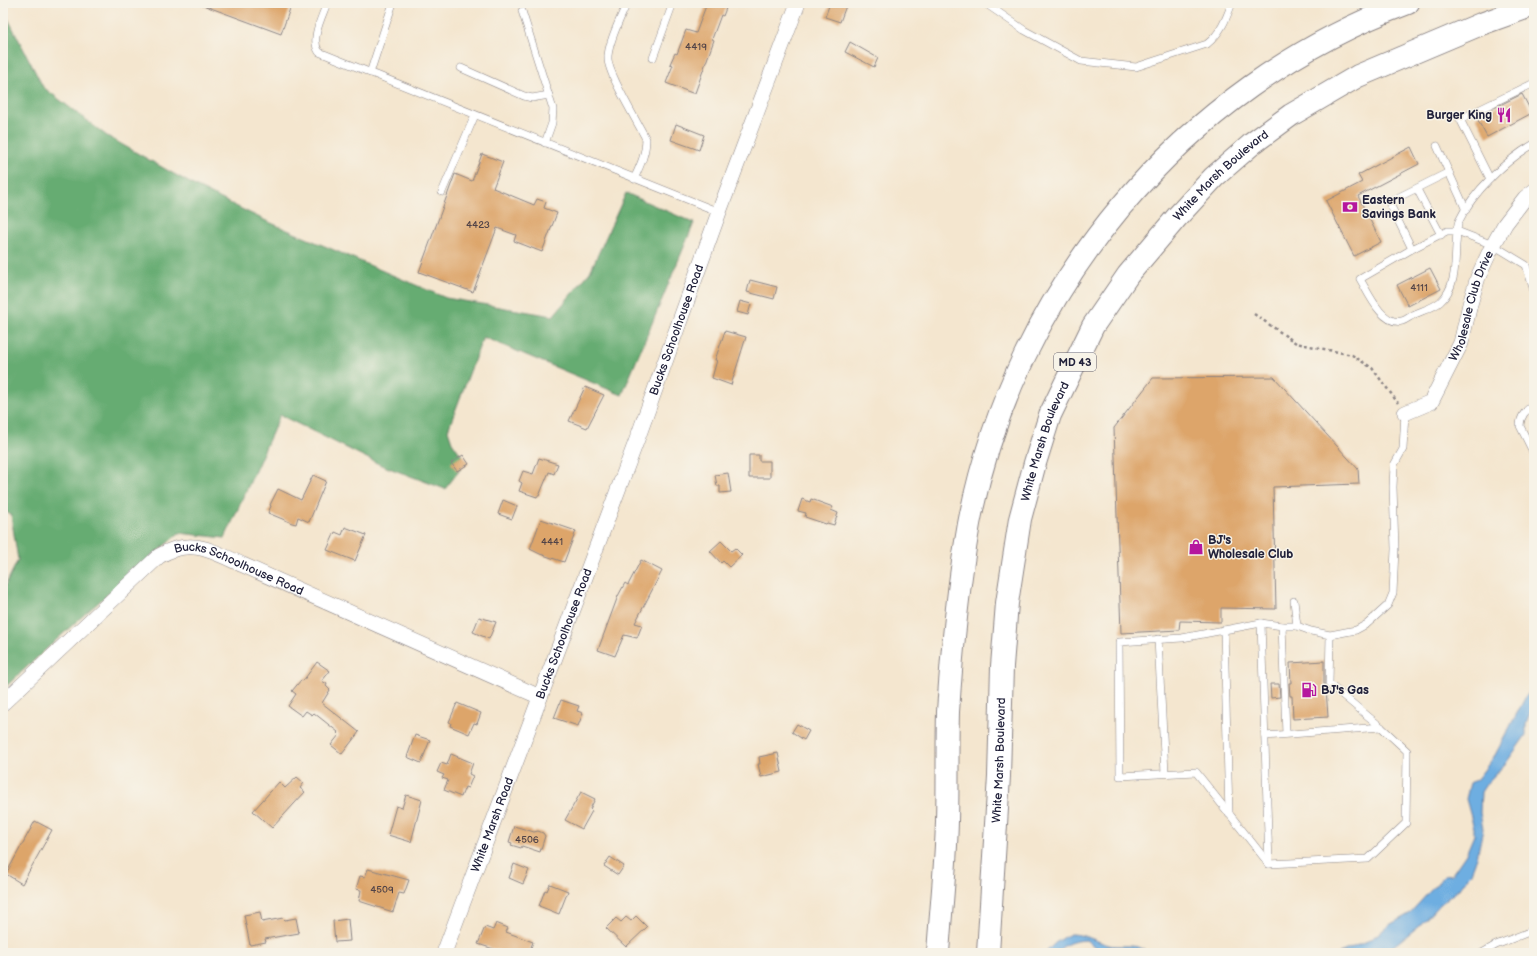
<svg xmlns="http://www.w3.org/2000/svg" width="1537" height="956" font-family="'Balsamiq Sans',sans-serif">
<style>
.forest{fill:#66ac72;stroke:#446756}
.water{fill:#6eaee1;stroke:#48688e}
.building{fill:#dda56b}
.lines{fill:none;stroke-linecap:round;stroke-linejoin:round}
.service-casing{stroke:#8b8485;stroke-width:8}
.minor-casing{stroke:#8b8485;stroke-width:16}
.trunk-casing{stroke:#8b8485;stroke-width:24}
.path{stroke:#8b8485;stroke-width:2.5;stroke-dasharray:3 3;stroke-linecap:butt}
.service{stroke:#fff;stroke-width:7}
.minor{stroke:#fff;stroke-width:15}
.trunk{stroke:#fff;stroke-width:22}
.labels{text-anchor:middle;stroke-width:3;stroke-linejoin:round;paint-order:stroke}
.number-label{font-size:10px;fill:#514347}
.shield{fill:#f7f3e8;stroke:#62616f;stroke-width:1}
.shield-label{font-size:11px;font-weight:bold;fill:#22223b}
.poi-label{font-size:12px;font-weight:bold;fill:#22223b;stroke:#f7f3e8;text-anchor:start}
.street-label{font-size:12px;fill:#22223b;stroke:#f7f3e8}
</style>
<rect width="100%" height="100%" fill="#f7f3e8"/>
<filter id="ink" filterUnits="userSpaceOnUse"><feTurbulence type="fractalNoise" baseFrequency=".025" numOctaves="2"/><feDisplacementMap in="SourceGraphic" scale="8" xChannelSelector="R" yChannelSelector="G"/><feConvolveMatrix kernelMatrix="1 2 1 2 8 2 1 2 1" color-interpolation-filters="sRGB"/></filter>
<filter id="wash" filterUnits="userSpaceOnUse"><feTurbulence type="fractalNoise" baseFrequency=".012" numOctaves="4" result="noise"/><feDisplacementMap in="SourceGraphic" scale="16" xChannelSelector="R" yChannelSelector="G"/><feGaussianBlur stdDeviation="0.9" result="paint"/><feColorMatrix in="noise" values="0 0 0 0 0 0 0 0 0 0 0 0 0 0 0 0 0 1.4 0 .05"/><feComposite in="paint" operator="in"/></filter>
<g filter="url(#wash)">
<rect width="100%" height="100%" fill="#f4e6cf"/>
<polygon class="forest" points="3,9 43,87 107,136 197,187 264,220 446,298 553,316 590,272 626,193 694,223 622,395 483,337 448,430 452,442 466,462 445,489 381,465 280,415 225,538 179,533 78,620 3,689 3,590 18,560 11,515 3,510"/>
<g class="water">
<polygon points="1534,686 1534,703 1526,723 1526,735 1506,763 1487,783 1481,792 1480,813 1483,829 1477,857 1471,873 1459,889 1437,907 1419,926 1387,951 1380,953 1339,953 1370,940 1391,924 1409,914 1444,876 1451,875 1455,870 1466,854 1474,835 1474,828 1466,799 1470,783 1477,779 1494,757 1525,698"/>
<path d="M1070,934C1085,934 1095,941 1109,945C1121,948 1139,942 1148,953H1103L1086,940C1073,941 1065,943 1056,953H1045L1055,943Z"/>
</g>
<g id="blocks">
<g class="building">
<polygon points="201,3 292,3 281,34 200,4"/>
<polygon points="707,3 728,3 723,16 721,15 712,39 714,40 695,93 692,93 666,83 673,65 670,64 675,53 677,54 686,30 696,33"/>
<polygon points="830,3 847,3 840,22 825,17"/>
<polygon points="850,42 878,58 874,67 845,52"/>
<polygon points="1522,94 1532,113 1487,137 1476,117"/>
<polygon points="676,124 704,135 699,150 671,140"/>
<polygon points="1411,147 1419,164 1358,196 1381,242 1354,256 1326,201 1362,182 1358,175"/>
<polygon points="482,154 503,162 493,188 534,205 537,199 546,202 544,208 557,213 542,252 514,241 516,235 497,228 473,292 419,272 455,174 472,181"/>
<polygon points="1430,268 1441,289 1408,306 1397,285"/>
<polygon points="750,280 777,287 774,299 747,292"/>
<polygon points="740,301 751,304 748,315 737,312"/>
<polygon points="725,331 746,337 731,385 712,378 717,360 715,360"/>
<polygon points="1274,377 1358,469 1359,484 1273,487 1276,609 1221,608 1221,622 1180,621 1179,630 1121,633 1114,428 1153,378"/>
<polygon points="585,387 604,395 587,428 569,421"/>
<polygon points="463,455 469,464 457,471 451,463"/>
<polygon points="749,455 759,455 759,461 770,461 770,478 749,478"/>
<polygon points="539,458 558,464 554,474 549,472 539,496 537,496 537,497 519,491 522,483 519,481 523,471 533,474"/>
<polygon points="728,473 731,492 720,493 720,486 717,486 715,475"/>
<polygon points="313,475 326,481 309,522 298,517 296,524 292,523 268,513 271,506 270,505 278,489 301,500"/>
<polygon points="802,499 810,502 811,499 833,507 831,510 838,513 834,525 827,523 826,524 805,517 806,513 798,511"/>
<polygon points="503,500 517,506 512,519 498,514"/>
<polygon points="541,519 576,531 564,562 540,554 530,549"/>
<polygon points="345,527 366,535 355,561 327,550 335,532 342,535"/>
<polygon points="721,541 731,551 735,548 742,555 729,567 723,561 721,563 710,551"/>
<polygon points="641,560 662,571 635,623 642,625 637,638 624,635 615,656 598,650 618,596 625,583 628,585"/>
<polygon points="479,617 496,622 489,639 473,632"/>
<polygon points="1324,661 1324,684 1326,688 1328,717 1293,719 1292,696 1290,696 1289,683 1291,683 1290,663"/>
<polygon points="317,662 330,671 322,681 327,684 326,686 330,690 322,703 359,732 342,754 331,745 339,735 337,733 338,732 314,713 312,715 306,711 302,716 288,706 296,694 292,691 301,680 303,681"/>
<polygon points="1270,684 1279,684 1280,697 1271,698"/>
<polygon points="561,700 579,706 577,711 583,713 578,726 554,718"/>
<polygon points="457,703 481,713 477,724 474,723 469,734 450,726 451,723 449,722"/>
<polygon points="797,724 809,731 804,740 792,732"/>
<polygon points="415,735 430,740 421,763 407,757"/>
<polygon points="778,753 782,772 761,777 758,764 760,764 759,757"/>
<polygon points="451,754 473,763 469,774 473,776 468,788 465,787 461,797 444,790 448,780 442,778 444,775 437,772 441,763 447,765"/>
<polygon points="297,777 304,783 300,788 305,792 272,828 253,811 279,782 285,788"/>
<polygon points="581,792 595,799 590,809 592,811 582,829 565,820"/>
<polygon points="406,795 422,800 411,842 388,835 396,806 402,808"/>
<polygon points="35,821 52,830 22,884 6,874"/>
<polygon points="514,826 534,832 538,831 543,833 545,836 540,852 522,846 521,848 511,845 512,843 509,842"/>
<polygon points="610,857 624,866 618,875 604,866"/>
<polygon points="514,864 529,870 523,884 509,878"/>
<polygon points="368,869 409,880 404,894 399,893 393,912 359,901 361,890 356,889 360,876 365,877"/>
<polygon points="550,884 568,891 559,914 539,906 545,890 547,891"/>
<polygon points="260,912 262,922 283,918 285,920 296,918 299,933 265,939 266,942 250,945 244,915"/>
<polygon points="636,916 647,927 626,947 606,928 616,918 621,922 626,917 631,921"/>
<polygon points="348,919 350,941 335,942 333,921"/>
<polygon points="496,923 508,928 506,932 533,942 529,953 506,953 478,944 485,927 493,930"/>
</g>
</g>
</g>
<g filter="url(#ink)">
<use href="#blocks" fill-opacity="0" stroke="#8b8485" stroke-width="1"/>
<g class="lines">
<g class="service-casing">
<g id="service">
<path d="M327,3C322,17 310,39 319,52L719,212"/>
<path d="M627,3C621,17 607,45 608,59C608,74 638,123 646,139C646,154 640,166 634,179"/>
<path d="M985,3L1024,30L1081,61L1136,67L1207,44C1221,33 1226,19 1232,3"/>
<polyline points="522,11 553,109 552,123 545,143"/>
<polyline points="653,58 673,3"/>
<polyline points="461,68 524,96 532,98 549,95"/>
<polyline points="370,73 393,3"/>
<path d="M1534,144C1507,159 1472,193 1459,221C1456,228 1457,238 1456,245C1455,265 1456,288 1440,302C1433,308 1421,311 1413,315C1409,317 1406,320 1402,321C1382,326 1368,292 1360,279L1412,249L1447,231H1457L1493,245L1526,265L1534,291"/>
<polyline points="1437,146 1466,210"/>
<polyline points="1490,179 1460,119 1534,83"/>
<polyline points="1417,189 1441,235"/>
<polyline points="442,192 475,115"/>
<polyline points="1412,249 1389,202 1449,172"/>
<path d="M1534,405C1526,409 1520,417 1520,426L1534,454"/>
<polyline points="1294,601 1297,626"/>
<polyline points="1261,623 1269,864"/>
<polyline points="1282,626 1286,734"/>
<polyline points="1224,630 1229,814"/>
<polyline points="1330,635 1329,684 1381,727 1407,751 1406,823 1368,859 1269,864 1196,772 1120,776 1119,642 1182,638 1261,623 1282,626 1297,626 1311,631 1330,635 1356,630 1367,624 1388,605 1393,593 1395,549 1393,487 1394,465 1403,449 1405,413"/>
<polyline points="1158,639 1165,773"/>
<polyline points="1265,736 1381,727"/>
<polyline points="1482,953 1496,945 1534,930"/>
</g>
</g>
<g class="minor-casing">
<g id="minor">
<path id="s1" d="M1405,413L1431,402L1461,343L1470,304L1478,277L1490,251L1505,224L1525,198L1534,191"/>
<path id="s2" d="M3,703L159,556C192,537 212,551 243,565L540,697"/>
<path id="s3" d="M444,953L639,434L719,212L798,3"/>
</g>
</g>
<g class="trunk-casing">
<g id="trunk">
<path d="M938,953C941,909 946,865 947,821C948,785 947,748 948,712C952,649 958,586 969,524C1014,289 1183,86 1408,3"/>
<path id="s4" d="M988,953L999,776L1002,666L1007,603L1020,519L1035,463L1050,415L1093,326L1128,275L1177,217L1214,177L1253,143L1291,115L1358,76L1481,24L1534,5"/>
</g>
</g>
<polyline class="path" points="1254,314 1296,343 1352,355 1372,368 1398,403"/>
<use href="#service" class="service"/>
<use href="#minor" class="minor"/>
<use href="#trunk" class="trunk"/>
</g>
</g>
<defs>
<g id="restaurant-bare" transform="scale(1.2)"><path d="M-5-6h1v4h1v-4h1v4h1v-4h1v5L-1.5 .5V6h-2V.5L-5-1ZM5-6V6H3V1.5H1.5Q1.5-4 5-6Z" fill="#b5179e" stroke="#f7f3e8" stroke-width="2.5" paint-order="stroke"/></g>
<g id="bank-bare" transform="scale(1.2)"><path d="M-6-4H6V4H-6ZM0-2.3a2.3 2.3 0 1 0 0 4.6a2.3 2.3 0 1 0 0-4.6Z" fill="#b5179e" stroke="#f7f3e8" stroke-width="2.5" paint-order="stroke"/></g>
<g id="shop-bare" transform="scale(1.2)"><path d="M-5-2.5h2.3a2.7 3.5 0 0 1 5.4 0H5L5.5 6h-11ZM-1.5-2.5h3a1.5 2.3 0 0 0-3 0Z" fill="#b5179e" stroke="#f7f3e8" stroke-width="2.5" paint-order="stroke"/></g>
<g id="fuel-bare" transform="scale(1.2)"><path d="M-5.5-6h7V0h2V4h1.3V-2.5L3-4.5l.8-.8L6-3V5H2.5V1h-1V6h-7ZM-4.2-4.7v3.2H.2V-4.7Z" fill="#b5179e" stroke="#f7f3e8" stroke-width="2.5" paint-order="stroke"/></g>
</defs>
<g fill-rule="evenodd">
<use href="#restaurant-bare" x="1504" y="115"/>
<use href="#bank-bare" x="1350" y="207"/>
<use href="#shop-bare" x="1196" y="547"/>
<use href="#fuel-bare" x="1309" y="690"/>
</g>
<g class="labels">
<g class="number-label">
<text x="696" y="50">4419</text>
<text x="478" y="228">4423</text>
<text x="1419" y="291">4111</text>
<text x="552" y="545">4441</text>
<text x="527" y="843">4506</text>
<text x="382" y="893">4509</text>
</g>
<rect class="shield" x="1054" y="353" width="42" height="18" rx="3"/>
<g class="shield-label">
<text x="1075" y="366">MD 43</text>
</g>
<g class="poi-label">
<text x="1492" y="119" text-anchor="end">Burger King</text>
<text x="1362" y="204">Eastern<tspan x="1362" dy="14">Savings Bank</tspan></text>
<text x="1208" y="544">BJ's<tspan x="1208" dy="14">Wholesale Club</tspan></text>
<text x="1321" y="694">BJ's Gas</text>
</g>
<g class="street-label">
<text dy="4" stroke="none"><textPath href="#s4" startOffset="841">White Marsh Boulevard</textPath></text>
<text dy="4" stroke="none"><textPath href="#s1" startOffset="133">Wholesale Club Drive</textPath></text>
<text dy="4" stroke="none"><textPath href="#s3" startOffset="665">Bucks Schoolhouse Road</textPath></text>
<text dy="4" stroke="none"><textPath href="#s4" startOffset="517">White Marsh Boulevard</textPath></text>
<text dy="4" stroke="none"><textPath href="#s2" startOffset="300">Bucks Schoolhouse Road</textPath></text>
<text dy="4" stroke="none"><textPath href="#s3" startOffset="341">Bucks Schoolhouse Road</textPath></text>
<text dy="4" stroke="none"><textPath href="#s4" startOffset="193">White Marsh Boulevard</textPath></text>
<text dy="4" stroke="none"><textPath href="#s3" startOffset="137">White Marsh Road</textPath></text>
</g>
</g>
<rect width="1537" height="956" fill="none" stroke="#f7f3e8" stroke-width="16"/>
</svg>
